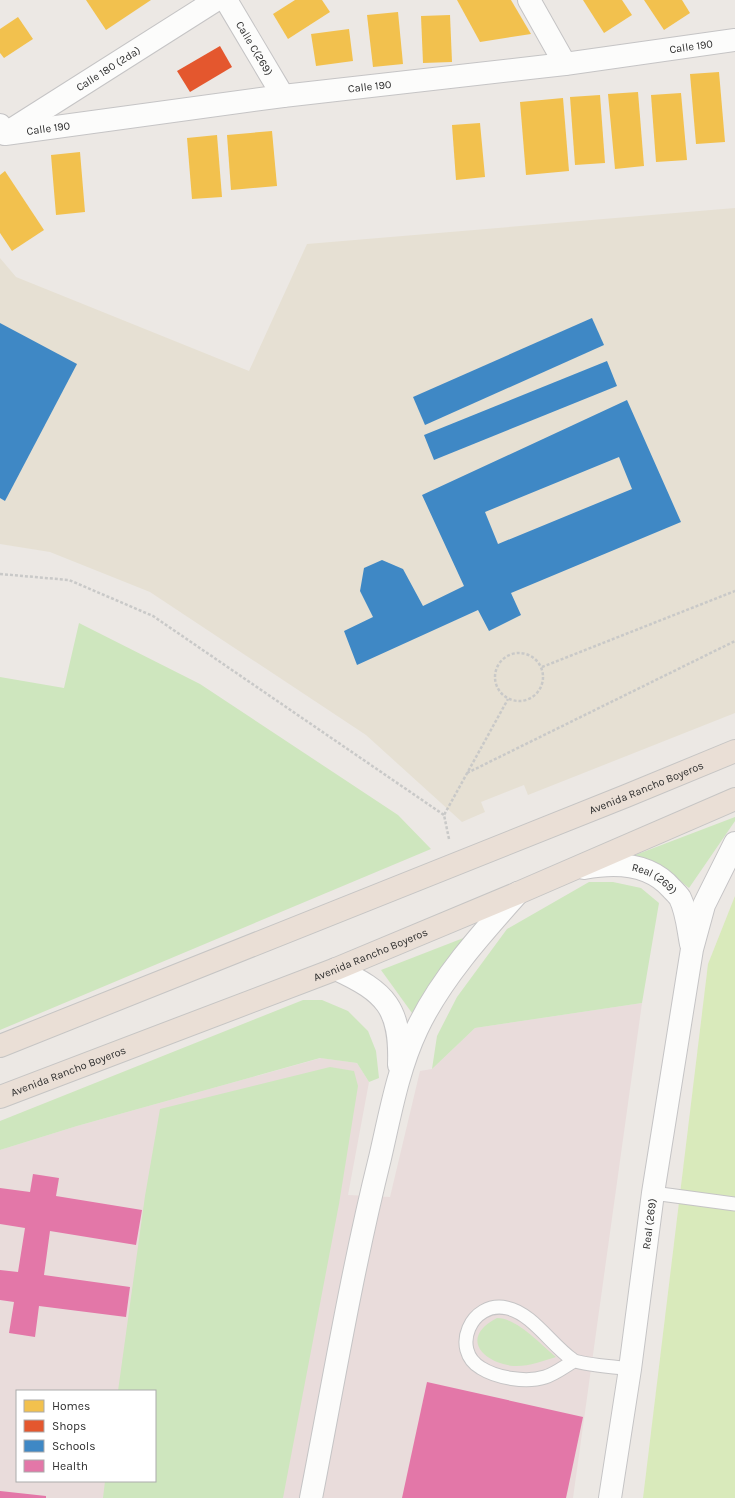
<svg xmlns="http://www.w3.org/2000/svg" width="735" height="1498" font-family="Karla,sans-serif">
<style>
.education{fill:#e6e0d3}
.medical{fill:#e9dcdb;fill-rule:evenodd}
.green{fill:#cee6be}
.pitch{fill:#d9eabb}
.homes{fill:#f2c14e}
.shops{fill:#e4572e}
.schools{fill:#3f88c5;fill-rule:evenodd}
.health{fill:#e377a8}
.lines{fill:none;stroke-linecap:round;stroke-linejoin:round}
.lane-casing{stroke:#c5c4c5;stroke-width:15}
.street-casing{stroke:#c5c4c5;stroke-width:24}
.highway-casing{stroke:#c6c5c4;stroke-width:24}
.path{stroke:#c9c9c8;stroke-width:2.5;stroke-dasharray:3 2;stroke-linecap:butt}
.lane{stroke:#fcfcfb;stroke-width:13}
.street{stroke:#fcfcfb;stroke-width:22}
.highway{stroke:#eadfd6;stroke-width:22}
.labels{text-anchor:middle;stroke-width:4;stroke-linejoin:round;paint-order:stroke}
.street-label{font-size:11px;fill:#2e2e2e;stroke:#fff}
</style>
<rect width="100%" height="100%" fill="#ece8e4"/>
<polygon class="education" points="735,208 735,713 528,795 524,785 481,802 485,812 462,822 366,735 150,592 50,552 0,544 0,258 16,277 249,371 307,244"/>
<path class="medical" d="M642,1003L573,1498H0V1150L77,1126L321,1058L357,1063L369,1082L348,1195L390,1197L420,1071L432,1069L475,1028ZM17,1391H155V1481H17Z"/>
<g class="green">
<polygon points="79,623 200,684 398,815 431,849 0,1030 0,677 64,688"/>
<polygon points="735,817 735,821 689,888 664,868 630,857"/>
<polygon points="589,882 613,882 641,888 659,903 642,1003 475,1028 432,1069 437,1036 457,997 507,929"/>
<polygon points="466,937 412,1013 381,970"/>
<polygon points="303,1000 322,1000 348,1011 368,1031 376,1051 379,1078 369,1082 357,1063 320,1058 77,1126 0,1150 0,1121"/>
<polygon points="330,1067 354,1071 358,1086 339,1204 283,1498 103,1498 105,1481 155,1481 155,1391 118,1391 145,1196 160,1109"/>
<path d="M497,1318C517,1318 541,1345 556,1357C542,1361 528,1367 513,1366C481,1362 460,1337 497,1318Z"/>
</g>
<polygon class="pitch" points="735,896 735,1498 643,1498 708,964"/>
<g class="homes">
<polygon points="86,0 151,0 106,30"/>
<polygon points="295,0 322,0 330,12 288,39 273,14"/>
<polygon points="457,0 511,0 531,34 480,42"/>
<polygon points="583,0 622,0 632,15 604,33"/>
<polygon points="644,0 682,0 690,13 664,30"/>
<polygon points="398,12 403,64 373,67 367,15"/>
<polygon points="450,15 452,62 423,63 421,16"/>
<polygon points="18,17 33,39 4,58 0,53 0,29"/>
<polygon points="349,29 353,61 316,66 311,34"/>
<polygon points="719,72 725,142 696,144 690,74"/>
<polygon points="638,92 644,166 615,169 608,94"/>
<polygon points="681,93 687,160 656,162 651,95"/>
<polygon points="600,95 605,163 575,165 570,97"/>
<polygon points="563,98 569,171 526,175 520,102"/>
<polygon points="480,123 485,177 456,180 452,125"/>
<polygon points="272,131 277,186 231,190 227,135"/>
<polygon points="217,135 222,197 192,199 187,138"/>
<polygon points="80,152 85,212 56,215 51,155"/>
<polygon points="5,171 44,230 12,251 0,233 0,175"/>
</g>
<polygon class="shops" points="220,46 232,67 190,92 177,71"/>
<g class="schools">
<polygon points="592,318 604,345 425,425 413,397"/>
<polygon points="0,323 77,364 5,501 0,498"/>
<polygon points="607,361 617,386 434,460 424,435"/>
<path d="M627,400L681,522L511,593L521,615L489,631L478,610L357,665L344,631L373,617L360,591L364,568L382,560L403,569L423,606L464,586L422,495ZM619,457L632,489L498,544L485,512Z"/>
</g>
<g class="health">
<polygon points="33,1174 59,1178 56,1196 142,1210 136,1245 50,1231 44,1275 130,1287 126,1317 39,1306 35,1337 9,1333 14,1302 0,1300 0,1270 18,1272 25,1228 0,1224 0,1188 30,1192"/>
<polygon points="427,1382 583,1417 566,1498 402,1498"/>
<polygon points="0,1491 46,1496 46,1498 0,1498"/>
</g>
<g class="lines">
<g class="lane-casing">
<g id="lane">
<polyline points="653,1193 735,1204"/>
<path d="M574,1361C565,1366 555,1374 545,1377C526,1383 497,1378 481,1368C450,1350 471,1300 507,1308C532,1313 552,1346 573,1360C581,1365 619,1367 630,1369"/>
</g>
</g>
<g class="street-casing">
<g id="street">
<path id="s1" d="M226,0L283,96"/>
<polyline points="529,0 565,64"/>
<path id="s2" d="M0,125L5,134L283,96L565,64L735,40"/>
<path id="s3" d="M11,130L216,0"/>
<path id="s4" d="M584,868C615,862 650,863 672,889C675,892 678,895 680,898C687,912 688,929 691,944"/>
<path d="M336,969C386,992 401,1008 399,1065"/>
<path d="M311,1498C333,1385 352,1270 380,1158C390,1115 398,1069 417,1029C440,980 482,933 518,893"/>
<path id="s5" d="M610,1498L630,1369L653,1193L692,949L704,905L735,843"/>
</g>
</g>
<g class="highway-casing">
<g id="highway">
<path id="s6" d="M0,1046L626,796L735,751"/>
<path id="s7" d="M0,1097L336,969L518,893L735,799"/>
</g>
</g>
<g class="path">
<polyline points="0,574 69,580 153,616 444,815"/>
<circle cx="519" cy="677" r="24"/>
<polyline points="542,667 735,591"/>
<polyline points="467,773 735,641"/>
<polyline points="449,839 444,815 508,699"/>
</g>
<use href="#lane" class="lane"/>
<use href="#street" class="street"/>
<use href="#highway" class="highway"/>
</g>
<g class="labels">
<g class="street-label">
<text dy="4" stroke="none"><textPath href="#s2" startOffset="702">Calle 190</textPath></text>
<text dy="4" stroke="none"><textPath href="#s1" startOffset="56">Calle C(269)</textPath></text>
<text dy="4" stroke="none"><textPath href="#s3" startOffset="115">Calle 180 (2da)</textPath></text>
<text dy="4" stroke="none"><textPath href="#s2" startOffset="378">Calle 190</textPath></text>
<text dy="4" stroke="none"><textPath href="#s2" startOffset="54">Calle 190</textPath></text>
<text dy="4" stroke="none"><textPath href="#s6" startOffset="696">Avenida Rancho Boyeros</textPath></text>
<text dy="4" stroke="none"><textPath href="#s4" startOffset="74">Real (269)</textPath></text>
<text dy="4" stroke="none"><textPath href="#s7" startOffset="397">Avenida Rancho Boyeros</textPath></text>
<text dy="4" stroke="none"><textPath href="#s7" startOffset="73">Avenida Rancho Boyeros</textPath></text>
<text dy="4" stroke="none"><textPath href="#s5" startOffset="277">Real (269)</textPath></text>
</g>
</g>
<rect x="16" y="1390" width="140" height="92" fill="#ffffff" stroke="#ababab"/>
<rect x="24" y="1400" width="20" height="12" fill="#f2c14e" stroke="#ababab"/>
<text x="52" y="1410" font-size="12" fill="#2e2e2e">Homes</text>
<rect x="24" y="1420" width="20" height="12" fill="#e4572e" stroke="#ababab"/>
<text x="52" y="1430" font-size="12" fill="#2e2e2e">Shops</text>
<rect x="24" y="1440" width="20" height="12" fill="#3f88c5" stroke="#ababab"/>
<text x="52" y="1450" font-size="12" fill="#2e2e2e">Schools</text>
<rect x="24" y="1460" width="20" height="12" fill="#e377a8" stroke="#ababab"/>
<text x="52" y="1470" font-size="12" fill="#2e2e2e">Health</text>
</svg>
